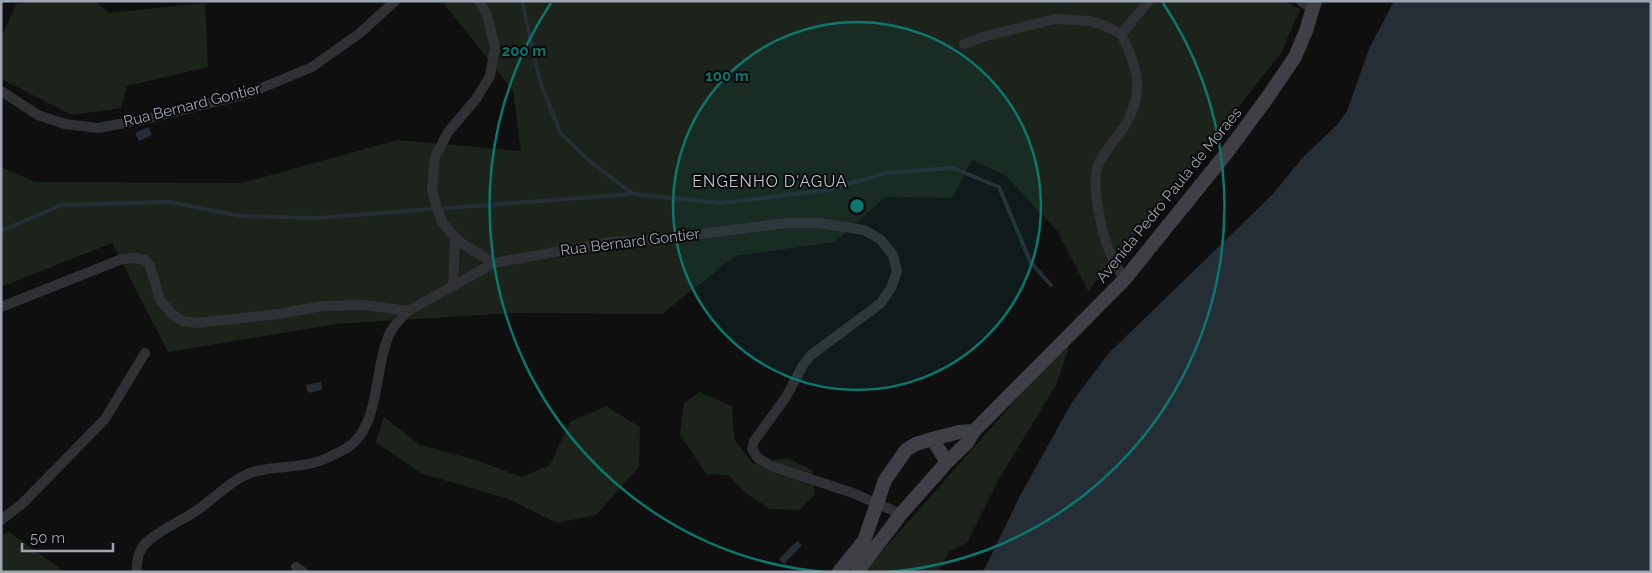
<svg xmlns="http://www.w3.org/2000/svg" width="1652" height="573" font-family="Raleway,sans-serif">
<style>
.green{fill:#1b231b}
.water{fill:#252e34}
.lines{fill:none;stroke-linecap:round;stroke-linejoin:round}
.stream{stroke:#252e34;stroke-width:4}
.street{stroke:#303135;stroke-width:10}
.secondary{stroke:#3e4045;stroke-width:14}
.ring{fill:none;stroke:#0f766e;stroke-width:2.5}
.labels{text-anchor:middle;stroke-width:4;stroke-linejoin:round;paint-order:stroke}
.street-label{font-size:15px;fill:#9fa6b2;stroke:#0a0a0b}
.neighbourhood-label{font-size:16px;letter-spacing:1px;fill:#c0c5ce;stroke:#0a0a0b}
.centre{fill:#0f766e;stroke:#0a0a0b;stroke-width:2.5}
.ring-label{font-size:15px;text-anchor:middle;font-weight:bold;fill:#0f766e;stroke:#0a0a0b;stroke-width:4;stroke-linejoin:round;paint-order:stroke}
</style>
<rect width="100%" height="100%" fill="#0f0f10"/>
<g class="green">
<polygon points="37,1 96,1 109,13 205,3 208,67 127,86 121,108 72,115 1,79 1,38 16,4"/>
<polygon points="442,1 1285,1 1300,9 1281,53 1182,179 1088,291 1058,232 1005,175 972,160 952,198 885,197 835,242 735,256 662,314 514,313 336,324 168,352 112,243 1,287 1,167 36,182 242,183 397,140 521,151 513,91"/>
<polygon points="1065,344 1069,348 1056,385 999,479 967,543 949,552 938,572 864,572"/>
<polygon points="700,392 732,406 734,439 753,464 787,458 812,470 815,494 799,510 770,509 743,491 728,475 706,474 680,434 684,403"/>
<polygon points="606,406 640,427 639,467 596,515 557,523 509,499 420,473 376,442 384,417 420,445 476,460 521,477 550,465 570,422"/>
<polygon points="9,532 60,568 60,572 1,572 1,535"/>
</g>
<g class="water">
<polygon points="1394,1 1651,1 1651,572 983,572 1020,496 1072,402 1108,354 1272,195 1303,157 1337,125 1347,111 1369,49"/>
<polygon points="148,127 152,135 139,141 135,133"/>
<polygon points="321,382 322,390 308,393 306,385"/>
<polygon points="797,541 802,545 784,564 779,559"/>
</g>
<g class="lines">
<g class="stream">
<polyline points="522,1 540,82 561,134 593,164 633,194 721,203 827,190 886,173 953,168 999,187 1031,263 1051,285"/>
<polyline points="1,231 61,205 169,202 240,216 315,218 633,194"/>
</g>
<g class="street">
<polyline points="479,1 487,15 495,47 490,76 476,99 448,132 435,157 432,189 437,209 443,223 458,241 494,263"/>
<polyline points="1301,1 1313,9"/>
<path d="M1121,34C1140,70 1145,98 1120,133C1112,143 1101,156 1097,168C1092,186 1101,232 1109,250C1113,260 1119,270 1124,280"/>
<polyline points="1121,34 1149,1"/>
<polyline points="964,44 986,36 1055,19 1091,21 1105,26 1121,34"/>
<polyline points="1,91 38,115 65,124 98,128 146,119 247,94 312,67 360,33 395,1"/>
<polyline points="453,286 455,238"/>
<polyline points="1,307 122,259 136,258 145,260 150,266 160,300 173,315 183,321 197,323 278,314 322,306 365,305 408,311 494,263 610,242 656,240 785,223 819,223 864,230 880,239 893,255 897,271 891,288 881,303 811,355 803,365 786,397 754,441 752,449 758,458 771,466 853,493 901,514"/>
<polyline points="1,520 22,504 105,419 145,353"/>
<polyline points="296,567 303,572"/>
<path d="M137,572C136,561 139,548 148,541C162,529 181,521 196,511C215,498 232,479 253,472C273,466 293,468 313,463C323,461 335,454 345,449C382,429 373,364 391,331C395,324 402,317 408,311"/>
</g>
<g class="secondary">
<polyline points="932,439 947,462"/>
<polyline points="839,572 864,541 885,480 906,450 916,444 932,439 959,432 974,431"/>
<polyline points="857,572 901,514 947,462 967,443 974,431 1124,280 1225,155 1265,101 1295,57 1306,31 1315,1"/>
</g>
</g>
<circle cx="857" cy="206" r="184" fill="#0f766e" fill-opacity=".12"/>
<g class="ring">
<circle cx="857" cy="206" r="184"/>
<path d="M825 572A367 367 0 0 1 551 3M1163 3A367 367 0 0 1 889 572"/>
</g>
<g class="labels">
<g class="street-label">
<text transform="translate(192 105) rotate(-14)" y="5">Rua Bernard Gontier</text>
<text transform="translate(1169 195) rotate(-51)" y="5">Avenida Pedro Paula de Moraes</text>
<text transform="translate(630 242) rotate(-7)" y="5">Rua Bernard Gontier</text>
</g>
<g class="neighbourhood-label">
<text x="770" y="187">ENGENHO D'AGUA</text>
</g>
</g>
<circle cx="857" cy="206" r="8" class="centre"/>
<g class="ring-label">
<text x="524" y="56">200 m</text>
<text x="727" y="81">100 m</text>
</g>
<rect width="1652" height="573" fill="none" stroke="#9fa6b2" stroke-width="5"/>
<path d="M22 543v8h91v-8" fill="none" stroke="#9fa6b2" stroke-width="2.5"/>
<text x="30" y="543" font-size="15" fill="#9fa6b2" stroke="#0a0a0b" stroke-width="4" paint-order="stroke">50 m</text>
</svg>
